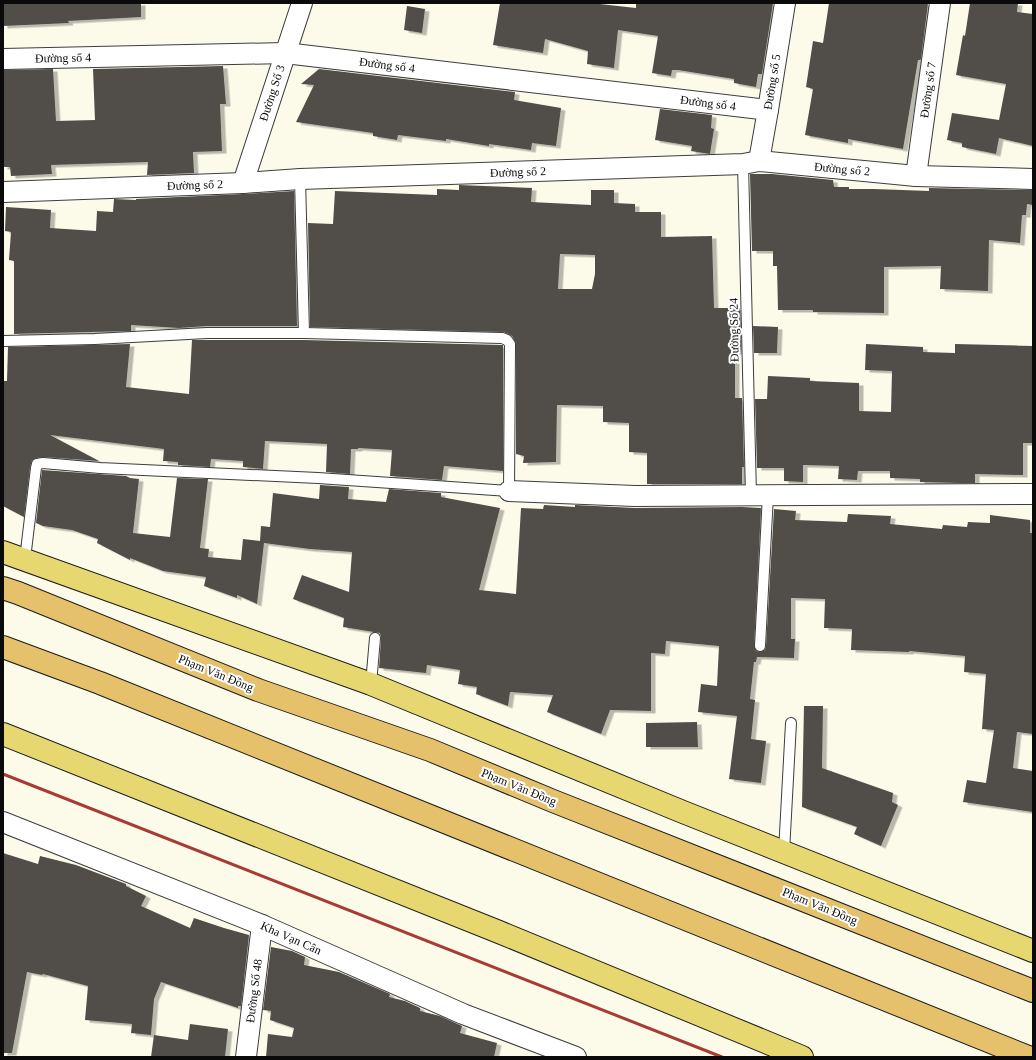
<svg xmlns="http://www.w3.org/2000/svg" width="1036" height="1060" font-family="'Times New Roman',serif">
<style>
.building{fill:#514d48;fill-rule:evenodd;filter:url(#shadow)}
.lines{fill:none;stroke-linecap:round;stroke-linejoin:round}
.service-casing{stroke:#3d3d3d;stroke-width:12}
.minor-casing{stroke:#3d3d3d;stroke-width:22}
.primary-casing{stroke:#1b1b1b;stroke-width:24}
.trunk-casing{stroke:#1b1b1b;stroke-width:24}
.service{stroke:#fff;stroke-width:10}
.minor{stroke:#fff;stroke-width:20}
.primary{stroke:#e7d770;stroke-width:22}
.trunk{stroke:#e4c16a;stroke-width:22}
.rail{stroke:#a83c35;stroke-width:3}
.labels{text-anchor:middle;stroke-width:4;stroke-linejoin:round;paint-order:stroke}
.street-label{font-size:12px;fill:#0a0a0a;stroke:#fff}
</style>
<defs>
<filter id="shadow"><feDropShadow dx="4.5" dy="2.5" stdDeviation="0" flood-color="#0004"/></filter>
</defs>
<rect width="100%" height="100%" fill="#fcfbea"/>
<g class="building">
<polygon points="3,3 141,3 141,17 68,21 69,23 3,26"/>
<polygon points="500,3 591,3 636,8 636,3 773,3 762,74 758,74 756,87 734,83 734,79 678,70 672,70 671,76 652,73 658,36 618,30 614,68 587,64 588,51 545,39 543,53 493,45"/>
<polygon points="829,3 928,3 921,59 920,60 918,60 903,149 848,139 848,143 805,135 813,89 806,87 813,41 823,43"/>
<polygon points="970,3 1018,3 1017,12 1033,14 1033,146 999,138 996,154 962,147 962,143 947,140 952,113 999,120 1006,84 956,75 963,35 965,36"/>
<polygon points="407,6 425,9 422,33 404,30"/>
<polygon points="223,66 226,104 220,104 222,151 193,152 194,173 147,175 148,162 51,165 52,174 11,176 10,167 3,167 3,70 53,69 56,121 95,120 93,69"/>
<polygon points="319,69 515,92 514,100 561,108 556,146 532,143 531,150 489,144 489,146 446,139 446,141 398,135 397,140 373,136 373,133 296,122 314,85 301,84"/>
<polygon points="660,109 712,115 711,128 714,129 710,154 691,151 692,146 655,140"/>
<polygon points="750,174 772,174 833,180 834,187 849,187 849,189 874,189 929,191 929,188 1033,190 1033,205 1027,204 1026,215 1022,215 1020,243 989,240 988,291 940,289 941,266 884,267 884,313 813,312 813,310 778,310 777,266 773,266 773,251 752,251"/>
<path d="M459,185L532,188L531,202L591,205V190H614V203L635,204V212H661V237L712,236L714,308H740L741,352H735V398H742L744,467H742V484H647V453L629,452V423L603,422V406L557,405L556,462L523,463L524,456L516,454V344L512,336L504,332L310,327L308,223L333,224L335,191L437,195V189L459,190ZM560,254L595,255V274L592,289H558Z"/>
<polygon points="294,191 297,326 207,326 179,328 131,325 131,331 8,334 14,334 14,261 9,260 11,232 5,231 6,207 51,210 50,228 96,231 97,211 113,212 114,199 136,200 136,199 243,194"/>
<polygon points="753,326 778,327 777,353 754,353"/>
<polygon points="192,340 304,340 503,345 503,471 444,466 442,480 390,476 392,450 358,448 358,449 351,449 350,474 326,472 327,444 265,441 263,469 243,467 243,461 211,459 210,467 178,465 178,462 163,461 164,449 50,435 99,461 44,457 36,458 32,460 30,467 24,517 3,506 3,381 7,381 8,347 130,344 126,387 189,394"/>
<polygon points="866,344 923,347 923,352 955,353 955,344 1033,346 1033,443 1023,443 1023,475 975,474 975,483 959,483 920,482 920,479 890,478 890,471 858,471 857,480 838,479 839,466 803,465 803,482 784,481 784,468 757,468 755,399 767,399 768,376 810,378 810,381 859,383 859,411 891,412 892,371 865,370"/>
<polygon points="42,470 126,476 130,478 139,479 133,533 170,537 177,478 208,479 200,548 209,549 208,557 241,560 243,539 260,541 261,526 270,527 273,493 319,499 320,485 349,487 348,499 386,502 389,489 441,493 441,497 500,508 479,590 516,594 521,508 543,509 544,505 575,507 575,505 635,508 742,507 761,508 754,646 756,651 760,652 765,650 766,646 774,509 796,511 795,520 847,522 848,514 891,516 890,524 942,529 943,525 967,527 968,522 990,523 990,515 1030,520 1030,533 1033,533 1033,734 1017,732 1013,768 1033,771 1033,812 963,802 967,780 986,783 994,730 982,729 986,674 964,672 965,656 909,651 909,652 851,650 852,629 824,628 825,599 791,598 791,639 795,639 794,658 757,657 756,662 754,662 750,699 755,700 751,739 766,741 761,783 729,779 737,716 698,712 701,684 717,686 719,646 666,641 665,654 651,653 651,711 610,710 601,734 547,712 553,695 510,692 508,706 476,694 477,687 458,684 460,670 427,665 426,673 379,668 381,639 380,633 343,627 344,618 293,599 302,575 349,592 352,552 310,549 264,543 257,604 237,595 237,598 204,586 206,577 163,571 130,558 130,560 97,543 98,539 72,530 43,526 36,523"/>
<polygon points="804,706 823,706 822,768 893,793 892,802 898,805 881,846 854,834 857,827 802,807"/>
<polygon points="697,722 698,747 646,747 646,723"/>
<polygon points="3,853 38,864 40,856 76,865 126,884 126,886 146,896 141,906 190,928 194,918 224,928 249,935 241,1006 238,1006 238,1008 161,982 154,999 151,1035 131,1033 132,1024 85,1020 88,986 43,974 42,975 27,972 12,1053 3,1053"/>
<polygon points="271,947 292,951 305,957 304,965 339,972 390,994 389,997 405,1001 420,1008 420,1011 440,1016 462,1026 460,1033 497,1043 494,1057 266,1057 268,1034 292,1037 294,1028 270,1020 271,1011 263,1010"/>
<polygon points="190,1024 228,1029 225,1057 151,1057 154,1035 188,1040"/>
</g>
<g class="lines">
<g class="service-casing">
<g id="service">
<polyline points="743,164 751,495"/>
<polyline points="300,179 304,333"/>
<polyline points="3,341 95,339 207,333 304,333 502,338 507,340 510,344 509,491 318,478 100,468 43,463 37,464 36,468 25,559"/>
<polyline points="760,646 768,495"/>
<polyline points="371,684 375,638"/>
<polyline points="784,852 791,723"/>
</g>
</g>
<g class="minor-casing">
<g id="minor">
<polyline points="3,59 285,53 768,110"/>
<polyline points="759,161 768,110 785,3"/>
<polyline points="916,176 940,3"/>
<polyline points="243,183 302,3"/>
<polyline points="3,192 243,183 300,179 743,164 759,161 916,176 1033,179"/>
<polyline points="509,491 635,496 1033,494"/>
<polyline points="3,822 262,925 463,1014 576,1057"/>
<polyline points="246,1057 262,925"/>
</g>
</g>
<g class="primary-casing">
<g id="primary">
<polyline points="3,552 371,684 683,812 1033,951"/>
<polyline points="3,734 499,932 802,1057"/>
</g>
</g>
<g class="trunk-casing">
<g id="trunk">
<polyline points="3,588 18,593 258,690 430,750 553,801 1033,991"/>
<polyline points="3,647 100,683 1028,1057"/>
</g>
</g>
<use href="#service" class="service"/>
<use href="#minor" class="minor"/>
<use href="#primary" class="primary"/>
<use href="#trunk" class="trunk"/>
<polyline class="rail" points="3,774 722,1057"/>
</g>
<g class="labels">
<g class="street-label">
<text transform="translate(63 58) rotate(-1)" y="4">Đường số 4</text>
<text transform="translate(387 65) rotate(7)" y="4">Đường số 4</text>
<text transform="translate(772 82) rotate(-81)" y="4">Đường số 5</text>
<text transform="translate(928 90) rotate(-82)" y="4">Đường số 7</text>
<text transform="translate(272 93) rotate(-72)" y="4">Đường Số 3</text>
<text transform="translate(708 103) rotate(7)" y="4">Đường số 4</text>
<text transform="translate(842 169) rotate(5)" y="4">Đường số 2</text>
<text transform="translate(518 172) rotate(-2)" y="4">Đường số 2</text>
<text transform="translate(195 185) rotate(-2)" y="4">Đường số 2</text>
<text transform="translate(734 330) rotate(-91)" y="4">Đường Số 24</text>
<text transform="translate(216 673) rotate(22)" y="4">Phạm Văn Đồng</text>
<text transform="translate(519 787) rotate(22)" y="4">Phạm Văn Đồng</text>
<text transform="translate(820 906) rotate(22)" y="4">Phạm Văn Đồng</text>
<text transform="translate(291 938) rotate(24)" y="4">Kha Vạn Cân</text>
<text transform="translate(254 991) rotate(-83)" y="4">Đường Số 48</text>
</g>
</g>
<rect width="1036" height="1060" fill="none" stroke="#0a0a0a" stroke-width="8"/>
</svg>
